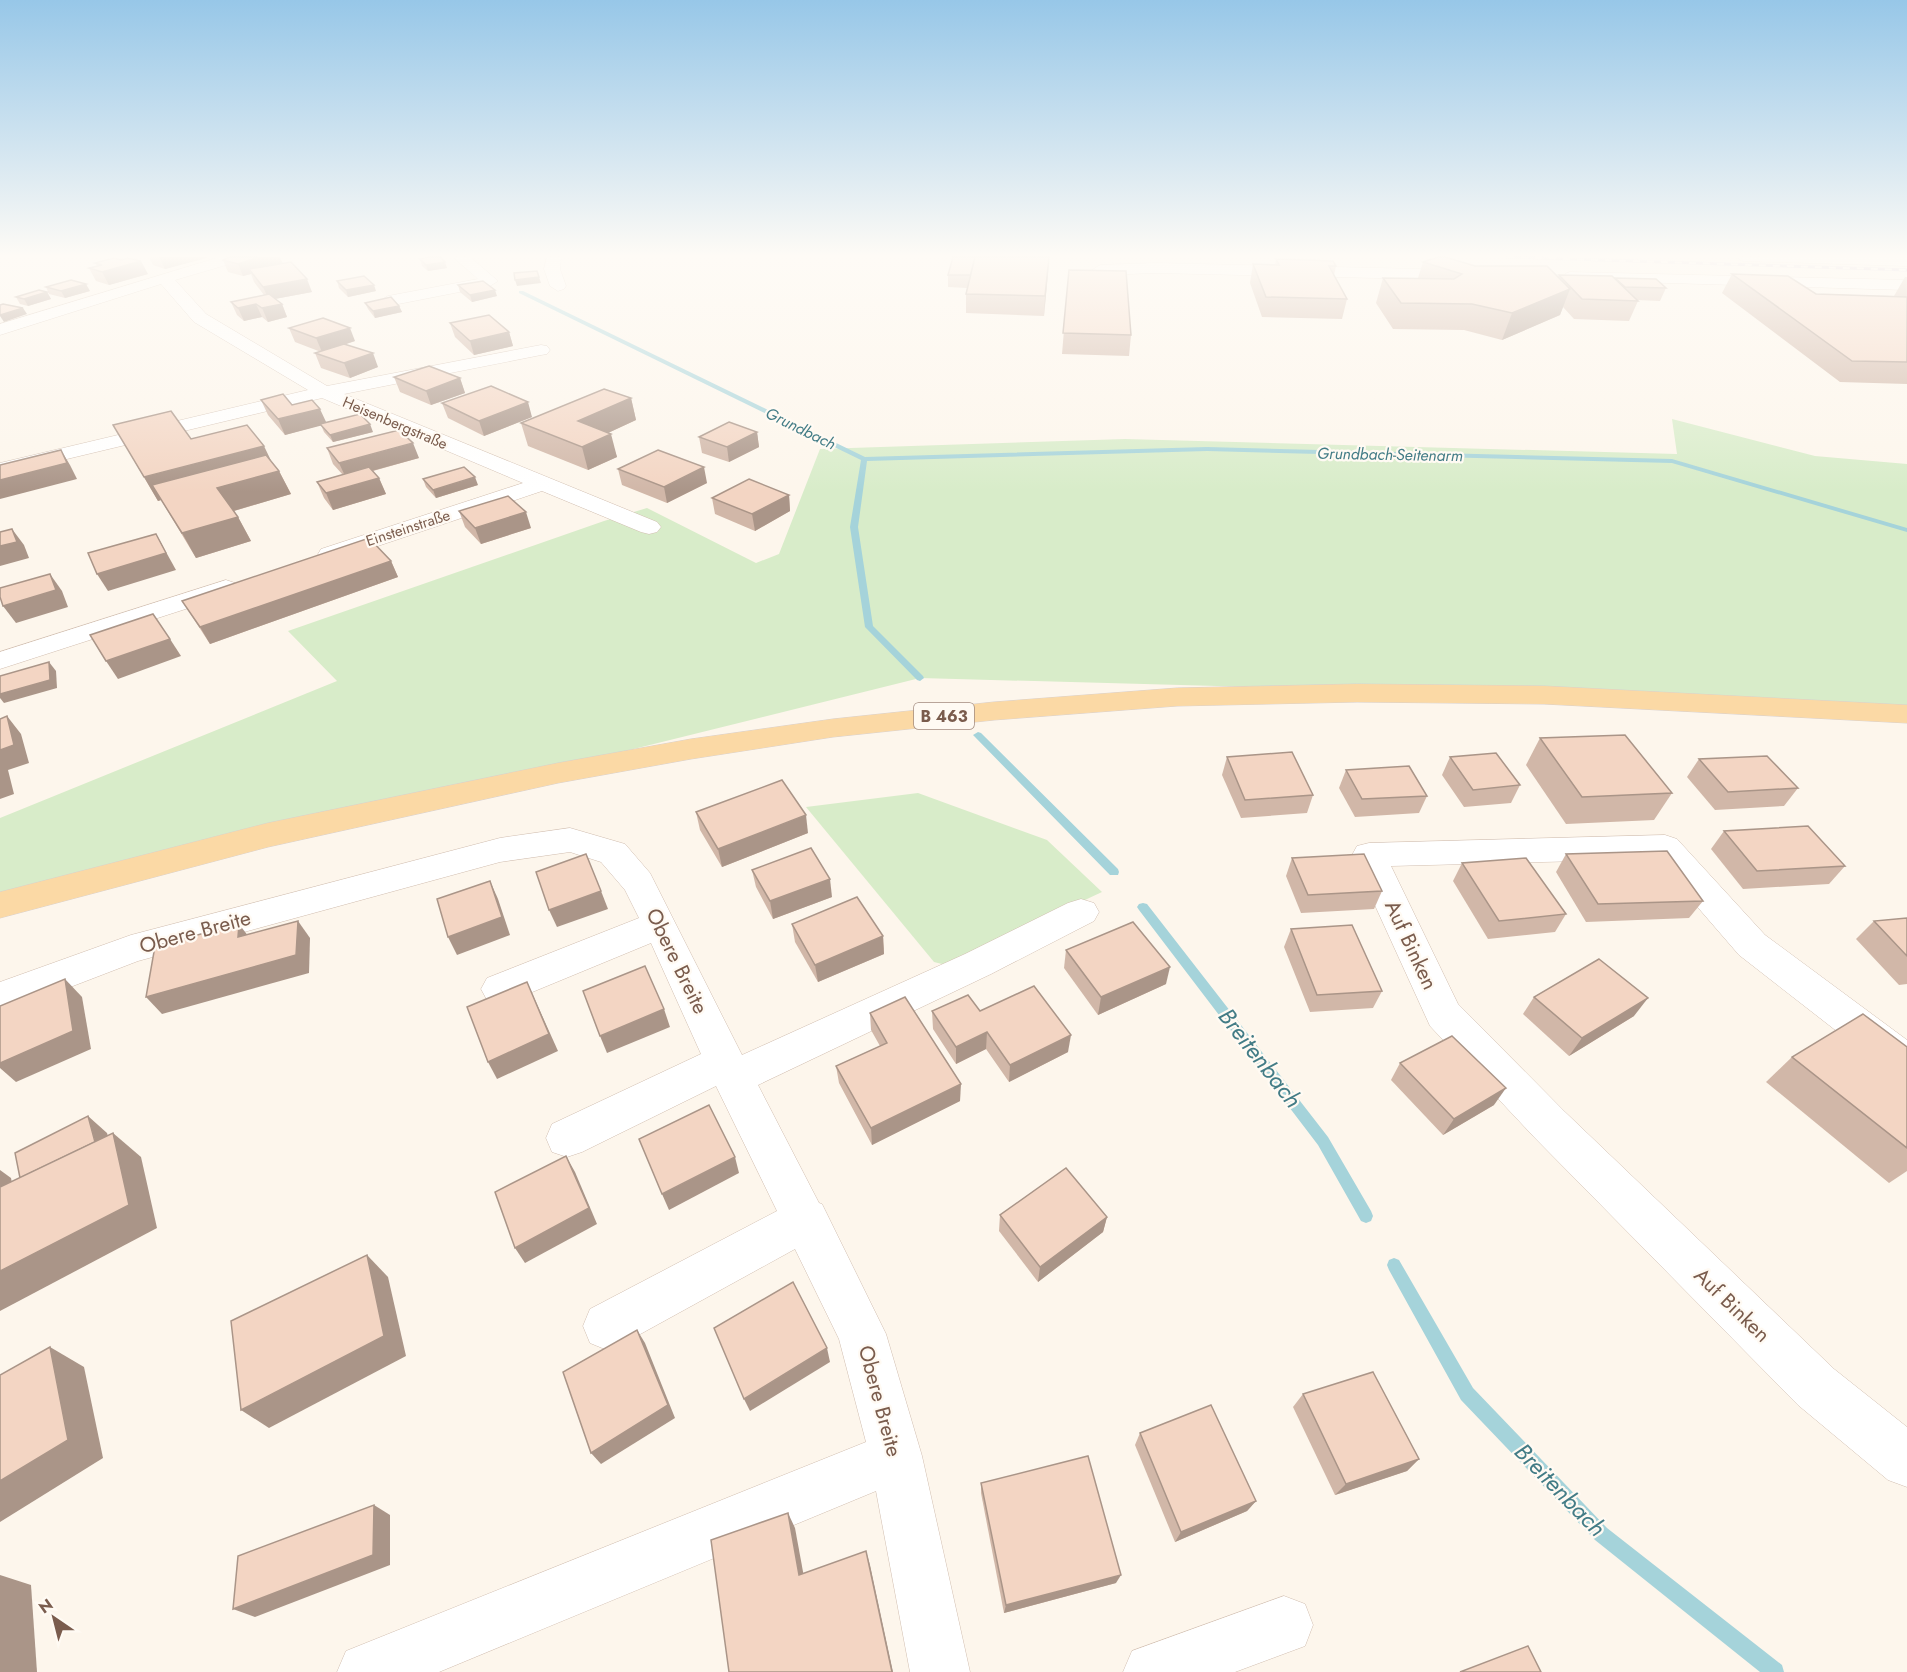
<svg xmlns="http://www.w3.org/2000/svg" width="1907" height="1672" font-family="Jost,sans-serif">
<style>
.green{fill:#d8ecc9}
.lines{fill:none;stroke-linecap:round;stroke-linejoin:round}
.stream{fill:#a5d3da;fill-rule:evenodd}
.minor-casing{stroke:#d1beb0;stroke-width:1}
.major-casing{stroke:#dad1cd;stroke-width:1}
.minor{fill:#fff;fill-rule:evenodd}
.major{fill:#fbd9a5;fill-rule:evenodd}
.rail-casing{stroke:#b9a8c9;stroke-width:3}
.rail{stroke:#fffaf3;stroke-width:2;stroke-dasharray:7;stroke-linecap:butt}
.wall{fill:#d1b7a8}
.shaded-wall{fill:#aa9588}
.building{fill:#f3d5c3;stroke:#aa9588;stroke-width:1.5}
.labels{text-anchor:middle;stroke-width:4.5;stroke-linejoin:round;paint-order:stroke}
.far-street-label{font-size:15px;fill:#7a5c4d;stroke:#fffaf3}
.far-water-label{font-size:16px;font-style:italic;fill:#437c86;stroke:#fffaf3}
.shield{fill:#fffaf3;stroke:#a28b7f;stroke-width:1.5}
.shield-label{font-size:16px;font-weight:bold;fill:#7a5c4d}
.near-street-label{font-size:21px;fill:#7a5c4d;stroke:#fffaf3}
.near-water-label{font-size:24px;font-style:italic;fill:#437c86;stroke:#fffaf3}
</style>
<rect width="100%" height="100%" fill="#fdf6ec"/>
<g class="green">
<polygon points="1672,419 1815,456 1907,464 1907,714 1544,695 920,678 0,906 0,818 337,681 288,631 604,521 647,508 756,563 779,554 820,449 1125,439 1677,454"/>
<polygon points="918,793 1047,840 1102,892 946,965 934,962 806,807"/>
</g>
<g class="lines">
<g class="stream">
<polygon points="519,291 523,291 865,457 1207,447 1672,459 1907,528 1907,532 1672,463 1207,451 867,461 858,527 873,626 923,676 924,678 920,681 917,680 865,627 850,527 861,460 519,293"/>
<polygon points="978,732 981,733 1118,869 1119,872 1118,875 1110,875 975,737 973,735"/>
<polygon points="1143,903 1147,904 1328,1137 1371,1211 1373,1216 1371,1221 1366,1223 1361,1221 1318,1145 1139,910 1137,907 1139,904"/>
<polygon points="1394,1258 1399,1260 1473,1388 1607,1528 1782,1665 1784,1672 1760,1672 1595,1540 1461,1400 1389,1270 1387,1265 1389,1260"/>
</g>
<g class="minor-casing">
<g id="minor">
<polygon points="220,257 245,257 243,260 175,280 206,314 327,386 541,345 547,346 550,350 547,354 541,355 344,394 657,522 661,527 657,532 649,534 641,532 542,491 339,559 330,561 321,559 318,554 321,549 523,483 322,398 0,475 0,463 308,390 194,322 161,284 0,335 0,324"/>
<polygon points="453,257 470,257 498,281 490,286 388,306 380,301 388,296 478,279"/>
<polygon points="547,257 561,257 560,269 566,286 564,289 558,291 550,286 544,269"/>
<polygon points="1736,257 1907,258 1907,266 1743,261"/>
<polygon points="1156,263 1464,270 1472,275 1464,280 1156,273 1100,275 1092,270 1100,265"/>
<polygon points="1570,272 1907,280 1907,290 1565,280 1562,277 1565,274"/>
<polygon points="226,580 235,583 239,588 235,593 0,669 0,652"/>
<polygon points="570,828 625,844 650,873 742,1055 965,954 1068,903 1081,899 1094,903 1099,912 1094,921 991,974 758,1085 819,1203 822,1204 886,1334 922,1456 970,1672 910,1672 876,1491 439,1672 337,1672 346,1651 866,1442 839,1339 795,1249 624,1343 607,1350 590,1343 583,1326 590,1309 777,1211 716,1086 582,1152 567,1157 552,1152 546,1138 552,1124 701,1054 651,943 513,1000 500,1004 487,1000 481,989 487,978 639,918 625,890 601,862 570,852 500,862 138,961 0,1014 0,982 131,935 500,838"/>
<polygon points="1665,835 1677,839 1765,935 1907,1040 1907,1080 1893,1075 1739,955 1656,859 1391,866 1458,1004 1564,1111 1834,1369 1907,1427 1907,1487 1888,1480 1798,1405 1534,1137 1430,1026 1352,855 1357,846 1369,843"/>
<polygon points="1284,1596 1305,1604 1313,1625 1305,1646 1235,1672 1123,1672 1132,1651"/>
</g>
</g>
<g class="major-casing">
<polygon id="major" points="1357,684 1544,686 1907,705 1907,723 1544,704 1357,702 1177,706 994,720 833,737 691,759 558,783 268,847 0,918 0,892 268,823 558,763 691,739 833,719 994,702 1177,688"/>
</g>
<use href="#minor" class="minor"/>
<use href="#major" class="major"/>
<g class="rail-casing">
<polyline id="rail" points="1507,257 1907,270"/>
</g>
<use href="#rail" class="rail"/>
</g>
<g class="wall">
<polygon points="149,257 207,257 165,269 153,265"/>
<polygon points="1049,257 1044,316 966,313 966,294 967,288 948,287 948,275"/>
<polygon points="420,259 447,268 428,271 422,266"/>
<polygon points="1276,259 1336,266 1334,275 1347,299 1342,319 1262,317 1250,283 1253,264 1275,265"/>
<polygon points="223,260 283,263 312,292 275,299 282,304 287,317 268,322 262,317 244,321 237,315 231,302 264,295 254,282 251,274 243,276 228,272"/>
<polygon points="1423,262 1475,266 1558,277 1559,275 1615,279 1615,278 1666,288 1660,301 1637,300 1638,301 1629,321 1574,319 1563,307 1560,315 1502,340 1464,330 1393,329 1376,303 1383,278 1418,278"/>
<polygon points="95,263 148,274 109,285 96,281 89,268 97,266"/>
<polygon points="1069,270 1131,335 1129,356 1062,354"/>
<polygon points="1732,274 1816,294 1894,296 1905,277 1907,277 1907,384 1840,382 1722,293"/>
<polygon points="337,281 376,291 348,297 339,288"/>
<polygon points="458,285 497,296 472,302 460,292"/>
<polygon points="46,287 90,291 65,298 49,294"/>
<polygon points="47,292 51,299 28,306 20,304 16,297"/>
<polygon points="365,303 399,306 402,312 375,318 368,309"/>
<polygon points="450,323 509,332 513,346 474,355 455,337"/>
<polygon points="289,328 355,341 346,344 378,367 350,378 321,368 315,353 321,352 295,342"/>
<polygon points="394,377 460,378 465,393 431,405 400,392"/>
<polygon points="631,398 636,420 608,433 617,457 588,470 528,446 521,423"/>
<polygon points="261,400 292,405 326,423 373,432 333,442 324,432 321,425 285,435 268,415"/>
<polygon points="442,403 532,417 484,436 448,418"/>
<polygon points="113,425 191,439 271,461 279,471 291,494 234,511 238,517 251,541 196,558 161,500 158,501"/>
<polygon points="757,432 759,447 729,462 702,453 699,437"/>
<polygon points="327,448 419,458 373,471 379,478 386,494 333,510 324,498 317,482 343,475 333,464"/>
<polygon points="618,469 707,483 667,503 622,485"/>
<polygon points="423,479 478,485 436,498 426,487"/>
<polygon points="789,495 790,511 755,531 715,514 712,498"/>
<polygon points="459,511 531,528 481,544 465,527"/>
<polygon points="391,561 398,577 210,644 182,601"/>
<polygon points="1540,738 1672,793 1654,820 1566,824 1526,765"/>
<polygon points="1227,757 1313,795 1307,813 1241,818 1222,775"/>
<polygon points="1450,757 1520,785 1511,803 1464,807 1442,775"/>
<polygon points="1699,759 1798,788 1784,806 1715,810 1687,777"/>
<polygon points="1346,770 1427,796 1419,813 1355,817 1339,788"/>
<polygon points="696,812 808,833 722,867 700,830"/>
<polygon points="1724,831 1845,866 1829,884 1743,889 1711,849"/>
<polygon points="1566,854 1703,901 1689,918 1586,922 1556,872"/>
<polygon points="1292,858 1382,891 1374,909 1301,913 1286,876"/>
<polygon points="1462,863 1566,914 1555,932 1488,939 1453,881"/>
<polygon points="752,870 832,897 773,919 756,887"/>
<polygon points="1907,918 1907,984 1899,985 1856,939 1874,921"/>
<polygon points="792,924 883,936 884,954 818,982 795,942"/>
<polygon points="1291,929 1382,991 1373,1008 1310,1012 1284,947"/>
<polygon points="1066,950 1166,984 1098,1015 1064,968"/>
<polygon points="1534,997 1634,1016 1569,1056 1523,1014"/>
<polygon points="932,1011 980,1011 1068,1052 1009,1082 986,1049 956,1064 933,1029"/>
<polygon points="870,1013 960,1101 872,1145 839,1083 836,1066 880,1046 871,1030"/>
<polygon points="1907,1047 1907,1171 1889,1183 1766,1082 1792,1057"/>
<polygon points="1400,1063 1494,1105 1443,1135 1391,1080"/>
<polygon points="1000,1215 1107,1217 1103,1232 1038,1282 999,1231"/>
<polygon points="1303,1394 1419,1459 1407,1471 1335,1495 1293,1407"/>
<polygon points="1140,1433 1256,1501 1247,1511 1175,1542 1135,1445"/>
<polygon points="981,1483 1116,1583 1004,1613 981,1493"/>
</g>
<g class="shaded-wall">
<polygon points="159,257 207,257 207,258 165,269"/>
<polygon points="258,257 280,257 283,264 249,269 251,274 243,276 238,264"/>
<polygon points="1049,257 1048,274 1044,316 1045,296"/>
<polygon points="141,261 148,274 109,285 102,272"/>
<polygon points="445,262 447,268 428,271 426,265"/>
<polygon points="539,277 541,283 517,286 515,280"/>
<polygon points="307,279 312,292 269,300 263,287"/>
<polygon points="86,284 90,291 65,298 61,291"/>
<polygon points="374,285 376,291 348,297 346,290"/>
<polygon points="1570,289 1560,315 1502,340 1512,313"/>
<polygon points="495,290 497,296 472,302 470,295"/>
<polygon points="47,292 51,299 28,306 24,299"/>
<polygon points="256,304 262,317 244,321 238,308"/>
<polygon points="282,304 287,317 268,322 262,308"/>
<polygon points="399,306 402,312 375,318 373,311"/>
<polygon points="23,308 27,314 4,322 0,316 0,315"/>
<polygon points="350,328 355,341 322,352 316,338"/>
<polygon points="509,332 513,346 474,355 470,341"/>
<polygon points="373,353 378,367 350,378 344,363"/>
<polygon points="460,378 465,393 431,405 426,391"/>
<polygon points="631,398 636,420 584,444 578,421"/>
<polygon points="528,402 532,417 484,436 479,421"/>
<polygon points="320,409 327,424 285,435 278,419"/>
<polygon points="370,424 373,432 333,442 330,435"/>
<polygon points="757,432 759,447 729,462 727,447"/>
<polygon points="611,434 617,457 588,470 582,447"/>
<polygon points="413,443 419,458 346,478 339,463"/>
<polygon points="264,446 275,469 152,485 161,500 158,501 144,477"/>
<polygon points="61,450 70,465 77,479 0,499 0,480"/>
<polygon points="704,467 707,483 667,503 664,487"/>
<polygon points="279,471 291,494 230,512 217,488"/>
<polygon points="475,477 478,485 436,498 433,490"/>
<polygon points="379,478 386,494 333,510 326,493"/>
<polygon points="789,495 790,511 755,531 752,514"/>
<polygon points="526,512 531,528 481,544 475,528"/>
<polygon points="238,517 251,541 196,558 182,533"/>
<polygon points="12,529 24,545 29,558 0,566 0,546"/>
<polygon points="156,534 176,570 108,591 97,574"/>
<polygon points="391,561 398,577 210,644 200,627"/>
<polygon points="50,574 62,591 68,607 16,623 3,606"/>
<polygon points="170,639 181,656 118,679 106,661"/>
<polygon points="49,662 56,671 57,688 4,703 0,698 0,694"/>
<polygon points="7,716 21,734 29,763 8,770 14,794 0,799 0,750"/>
<polygon points="806,815 808,833 722,867 718,849"/>
<polygon points="830,879 832,897 773,919 770,901"/>
<polygon points="490,881 498,899 510,935 457,955 448,937"/>
<polygon points="601,891 608,909 557,927 549,910"/>
<polygon points="298,921 310,938 309,973 162,1014 146,997"/>
<polygon points="239,924 252,941 238,937"/>
<polygon points="883,936 884,954 818,982 815,965"/>
<polygon points="1170,967 1166,984 1098,1015 1101,997"/>
<polygon points="65,979 82,997 91,1049 16,1082 0,1068 0,1048"/>
<polygon points="527,982 558,1051 497,1079 488,1062"/>
<polygon points="1648,998 1634,1016 1569,1056 1582,1038"/>
<polygon points="664,1009 670,1027 607,1053 600,1036"/>
<polygon points="987,1032 986,1049 956,1064 956,1047"/>
<polygon points="1071,1035 1068,1052 1009,1082 1010,1065"/>
<polygon points="961,1084 960,1101 872,1145 871,1128"/>
<polygon points="1506,1088 1494,1105 1443,1135 1454,1119"/>
<polygon points="88,1116 107,1133 115,1161 96,1145"/>
<polygon points="113,1133 141,1157 157,1228 0,1311 0,1271"/>
<polygon points="566,1156 575,1172 597,1224 525,1263 515,1248"/>
<polygon points="735,1157 739,1173 669,1210 662,1194"/>
<polygon points="0,1170 11,1178 17,1208 0,1216"/>
<polygon points="1107,1217 1103,1232 1038,1282 1040,1267"/>
<polygon points="367,1255 388,1277 406,1356 269,1428 241,1410"/>
<polygon points="637,1330 645,1343 675,1418 601,1464 591,1453"/>
<polygon points="50,1347 84,1367 103,1458 0,1522 0,1481"/>
<polygon points="827,1348 830,1362 750,1411 744,1399"/>
<polygon points="1419,1459 1407,1471 1335,1495 1346,1484"/>
<polygon points="1256,1501 1247,1511 1175,1542 1181,1532"/>
<polygon points="374,1505 390,1515 390,1565 255,1617 233,1609"/>
<polygon points="788,1513 795,1528 806,1588 799,1575"/>
<polygon points="866,1551 870,1565 893,1672 892,1672"/>
<polygon points="0,1575 31,1585 37,1672 0,1672"/>
<polygon points="1121,1575 1116,1583 1004,1613 1006,1605"/>
</g>
<g class="building">
<polygon points="230,257 258,257 238,264 223,260"/>
<polygon points="430,257 440,257 445,262 426,265 420,259"/>
<polygon points="953,257 975,257 971,275 948,275"/>
<polygon points="975,257 1049,257 1045,296 966,294"/>
<polygon points="1438,257 1445,257 1475,266 1547,266 1570,289 1512,313 1472,304 1401,303 1383,278 1454,279 1462,274 1423,262"/>
<polygon points="114,258 121,260 128,258 141,261 102,272 89,268 102,265 95,263"/>
<polygon points="1276,259 1333,261 1336,266 1329,266 1347,299 1266,297 1253,264 1279,265"/>
<polygon points="291,262 307,279 263,287 249,269"/>
<polygon points="1069,270 1126,271 1131,335 1063,333"/>
<polygon points="537,271 539,277 515,280 514,273"/>
<polygon points="1732,274 1788,276 1816,294 1907,297 1907,362 1852,361"/>
<polygon points="1559,275 1612,276 1638,301 1582,299"/>
<polygon points="364,276 374,285 346,290 337,281"/>
<polygon points="1615,278 1656,279 1666,288 1625,287"/>
<polygon points="71,280 86,284 61,291 46,287"/>
<polygon points="483,281 495,290 470,295 458,285"/>
<polygon points="39,290 47,292 24,299 16,297"/>
<polygon points="269,294 282,304 262,308 256,304 238,308 231,302"/>
<polygon points="391,297 399,306 373,311 365,303"/>
<polygon points="3,304 23,308 0,315 0,305"/>
<polygon points="489,315 509,332 470,341 450,323"/>
<polygon points="323,318 350,328 316,338 289,328"/>
<polygon points="344,344 373,353 344,363 315,353"/>
<polygon points="429,366 460,378 426,391 394,377"/>
<polygon points="491,386 528,402 479,421 442,403"/>
<polygon points="604,389 631,398 578,421 611,434 582,447 521,423"/>
<polygon points="283,394 292,405 312,400 320,409 278,419 261,400"/>
<polygon points="171,411 191,439 247,425 264,446 144,477 113,425"/>
<polygon points="360,414 370,424 330,435 320,424"/>
<polygon points="729,422 757,432 727,447 699,437"/>
<polygon points="399,430 413,443 339,463 327,448"/>
<polygon points="61,450 67,463 0,480 0,465"/>
<polygon points="658,450 704,467 664,487 618,469"/>
<polygon points="266,455 279,471 217,488 238,517 182,533 152,485"/>
<polygon points="369,467 379,478 326,493 317,482"/>
<polygon points="464,467 475,477 433,490 423,479"/>
<polygon points="749,479 789,495 752,514 712,498"/>
<polygon points="508,496 526,512 475,528 459,511"/>
<polygon points="12,529 17,542 0,546 0,532"/>
<polygon points="156,534 166,553 97,574 88,553"/>
<polygon points="369,538 391,561 200,627 182,601"/>
<polygon points="50,574 56,590 3,606 0,597 0,588"/>
<polygon points="153,614 170,639 106,661 90,635"/>
<polygon points="49,662 50,680 0,694 0,676"/>
<polygon points="7,716 14,745 0,750 0,719"/>
<polygon points="1625,735 1672,793 1582,797 1540,738"/>
<polygon points="1292,752 1313,795 1245,800 1227,757"/>
<polygon points="1496,753 1520,785 1473,790 1450,757"/>
<polygon points="1767,756 1798,788 1728,792 1699,759"/>
<polygon points="1409,766 1427,796 1362,799 1346,770"/>
<polygon points="782,780 806,815 718,849 696,812"/>
<polygon points="1808,826 1845,866 1757,871 1724,831"/>
<polygon points="811,848 830,879 770,901 752,870"/>
<polygon points="1667,851 1703,901 1598,904 1566,854"/>
<polygon points="586,854 601,891 549,910 536,872"/>
<polygon points="1364,854 1382,891 1308,895 1292,858"/>
<polygon points="1526,858 1566,914 1499,921 1462,863"/>
<polygon points="490,881 502,917 448,937 437,899"/>
<polygon points="857,897 883,936 815,965 792,924"/>
<polygon points="1907,918 1907,956 1874,921"/>
<polygon points="298,921 296,955 146,997 155,946 239,924 238,937"/>
<polygon points="1133,922 1170,967 1101,997 1066,950"/>
<polygon points="1352,925 1382,991 1317,995 1291,929"/>
<polygon points="1599,959 1648,998 1582,1038 1534,997"/>
<polygon points="645,966 664,1009 600,1036 583,991"/>
<polygon points="65,979 73,1031 0,1063 0,1006"/>
<polygon points="527,982 549,1034 488,1062 467,1007"/>
<polygon points="1034,986 1071,1035 1010,1065 987,1032 956,1047 932,1011 968,995 980,1011"/>
<polygon points="905,997 961,1084 871,1128 836,1066 887,1043 870,1013"/>
<polygon points="1863,1014 1907,1047 1907,1148 1792,1057"/>
<polygon points="1452,1036 1506,1088 1454,1119 1400,1063"/>
<polygon points="709,1105 735,1157 662,1194 639,1139"/>
<polygon points="88,1116 95,1142 20,1178 15,1153"/>
<polygon points="113,1133 129,1205 0,1271 0,1187"/>
<polygon points="566,1156 589,1208 515,1248 495,1192"/>
<polygon points="1066,1168 1107,1217 1040,1267 1000,1215"/>
<polygon points="367,1255 384,1336 241,1410 231,1321"/>
<polygon points="793,1282 827,1348 744,1399 714,1328"/>
<polygon points="637,1330 668,1405 591,1453 563,1372"/>
<polygon points="50,1347 68,1440 0,1481 0,1375"/>
<polygon points="1373,1372 1419,1459 1346,1484 1303,1394"/>
<polygon points="1211,1405 1256,1501 1181,1532 1140,1433"/>
<polygon points="1088,1456 1121,1575 1006,1605 981,1483"/>
<polygon points="374,1505 373,1555 233,1609 238,1556"/>
<polygon points="788,1513 799,1575 866,1551 892,1672 729,1672 711,1540"/>
<polygon points="1528,1646 1541,1672 1460,1672"/>
</g>
<linearGradient id="sky" x2="0" y2="1"><stop stop-color="#97c7e8"/><stop offset="0.52" stop-color="#fefbf6"/><stop offset="1" stop-color="#fefbf6" stop-opacity="0"/></linearGradient>
<rect width="1907" height="492" fill="url(#sky)"/>
<g class="labels">
<g class="far-street-label">
<text transform="translate(395 423) rotate(23)" y="5">Heisenbergstraße</text>
<text transform="translate(408 528) rotate(-18)" y="5">Einsteinstraße</text>
</g>
<g class="far-water-label">
<text transform="translate(801 428) rotate(26)" y="6">Grundbach</text>
<text transform="translate(1390 454) rotate(1)" y="6">Grundbach-Seitenarm</text>
</g>
<rect class="shield" x="914" y="703" width="60" height="26" rx="4.5"/>
<g class="shield-label">
<text x="944" y="722">B 463</text>
</g>
<g class="near-street-label">
<text transform="translate(195 932) rotate(-15)" y="7">Obere Breite</text>
<text transform="translate(1411 945) rotate(65)" y="7">Auf Binken</text>
<text transform="translate(677 961) rotate(64)" y="7">Obere Breite</text>
<text transform="translate(1732 1305) rotate(44)" y="7">Auf Binken</text>
<text transform="translate(880 1401) rotate(75)" y="7">Obere Breite</text>
</g>
<g class="near-water-label">
<text transform="translate(1260 1058) rotate(52)" y="8">Breitenbach</text>
<text transform="translate(1560 1490) rotate(46)" y="8">Breitenbach</text>
</g>
</g>
<g transform="translate(54 1618) rotate(325)" stroke="#fffaf3" stroke-width="4.5" paint-order="stroke">
<path d="M0-4.5L10 22L0 15L-10 22Z" fill="#7a5c4d"/>
<text y="-9" font-size="16" font-weight="bold" text-anchor="middle" fill="#7a5c4d">N</text>
</g>
</svg>
